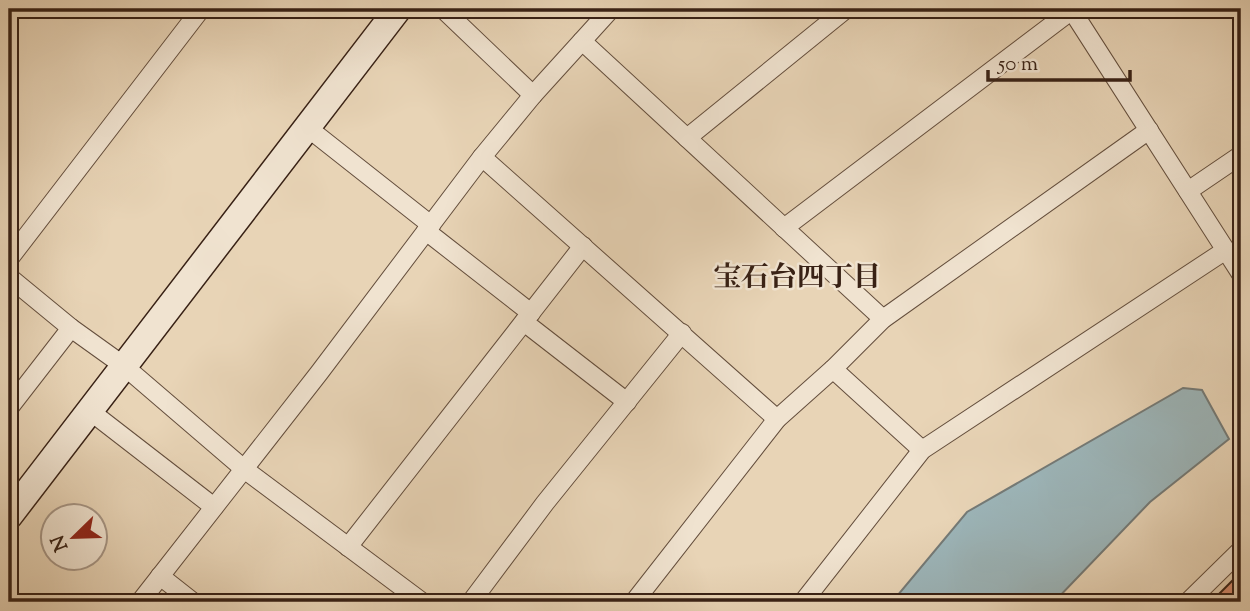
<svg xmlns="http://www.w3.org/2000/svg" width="1250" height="611" font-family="'Sorts Mill Goudy','Noto Serif JP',serif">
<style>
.water{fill:#9cb5b9;stroke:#747a77;stroke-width:2}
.building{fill:#d98e70;stroke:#382115;stroke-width:2;filter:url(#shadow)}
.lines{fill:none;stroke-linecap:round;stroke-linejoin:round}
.street-casing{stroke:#644e3d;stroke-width:20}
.secondary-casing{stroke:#382115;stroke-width:29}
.street{stroke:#f0e3d0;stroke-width:18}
.secondary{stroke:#f0e3d0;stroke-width:26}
.labels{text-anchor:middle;stroke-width:5;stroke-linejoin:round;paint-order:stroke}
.neighbourhood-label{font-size:28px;font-weight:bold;fill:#382115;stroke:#f0e3d0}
</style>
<defs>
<filter id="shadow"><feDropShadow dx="6" dy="6" stdDeviation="3.5" flood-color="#0004"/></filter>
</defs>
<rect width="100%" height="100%" fill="#e8d4b6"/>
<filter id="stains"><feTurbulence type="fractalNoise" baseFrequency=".00286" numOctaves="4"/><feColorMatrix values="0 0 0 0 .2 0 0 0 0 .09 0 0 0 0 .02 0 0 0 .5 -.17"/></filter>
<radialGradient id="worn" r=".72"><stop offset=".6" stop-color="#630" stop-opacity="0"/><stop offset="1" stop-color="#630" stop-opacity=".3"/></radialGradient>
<polygon class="water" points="1183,388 1202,390 1229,439 1150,502 1054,602 892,602 967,512"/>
<polygon class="building" points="1241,572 1241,602 1211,602"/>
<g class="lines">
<g class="street-casing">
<g id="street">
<polyline points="443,9 533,95"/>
<polyline points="1071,9 1241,274"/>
<polyline points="9,14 13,9"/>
<polyline points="582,41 883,319"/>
<polyline points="308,128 431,225"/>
<polyline points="687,138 846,9"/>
<polyline points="482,157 777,419"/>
<polyline points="1188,191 1241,155"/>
<polyline points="784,228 1072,10"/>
<polyline points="426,231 531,313"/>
<polyline points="9,259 201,9"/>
<polyline points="9,277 71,328 124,366 244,469 422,602"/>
<polyline points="524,322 627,402"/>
<polyline points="833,369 922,450"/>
<polyline points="9,408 71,328"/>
<polyline points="90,411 214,507"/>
<polyline points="348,547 583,246"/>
<polyline points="160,576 193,602"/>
<polyline points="140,602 319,373 482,157 533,95 611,9"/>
<polyline points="471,602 545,503 682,333"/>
<polyline points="634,602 777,419 833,369 883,319 1149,130"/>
<polyline points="803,602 922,450 1226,250"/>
<polyline points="1188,602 1241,550"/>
</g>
</g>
<g class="secondary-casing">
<polyline id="secondary" points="9,516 398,9"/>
</g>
<use href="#street" class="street"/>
<use href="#secondary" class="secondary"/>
</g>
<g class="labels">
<g class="neighbourhood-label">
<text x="797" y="286">宝石台四丁目</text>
</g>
</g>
<rect width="1250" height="611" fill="none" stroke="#e8d4b6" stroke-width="35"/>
<rect x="10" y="10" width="1229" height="590" fill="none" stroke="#382115" stroke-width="3.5"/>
<rect x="18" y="18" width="1215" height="576" fill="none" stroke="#382115" stroke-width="2"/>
<g transform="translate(74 537) rotate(247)"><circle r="33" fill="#f0e3d0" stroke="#a69585" stroke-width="2"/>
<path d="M0-5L12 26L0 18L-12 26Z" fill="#8f2418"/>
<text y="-10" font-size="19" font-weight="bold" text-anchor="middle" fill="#382115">N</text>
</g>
<path d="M988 70v10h142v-10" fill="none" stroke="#382115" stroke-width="3.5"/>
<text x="998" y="70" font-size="21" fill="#382115" stroke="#f0e3d0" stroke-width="5" paint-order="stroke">50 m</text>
<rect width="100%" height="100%" filter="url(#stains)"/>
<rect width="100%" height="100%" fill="url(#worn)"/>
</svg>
